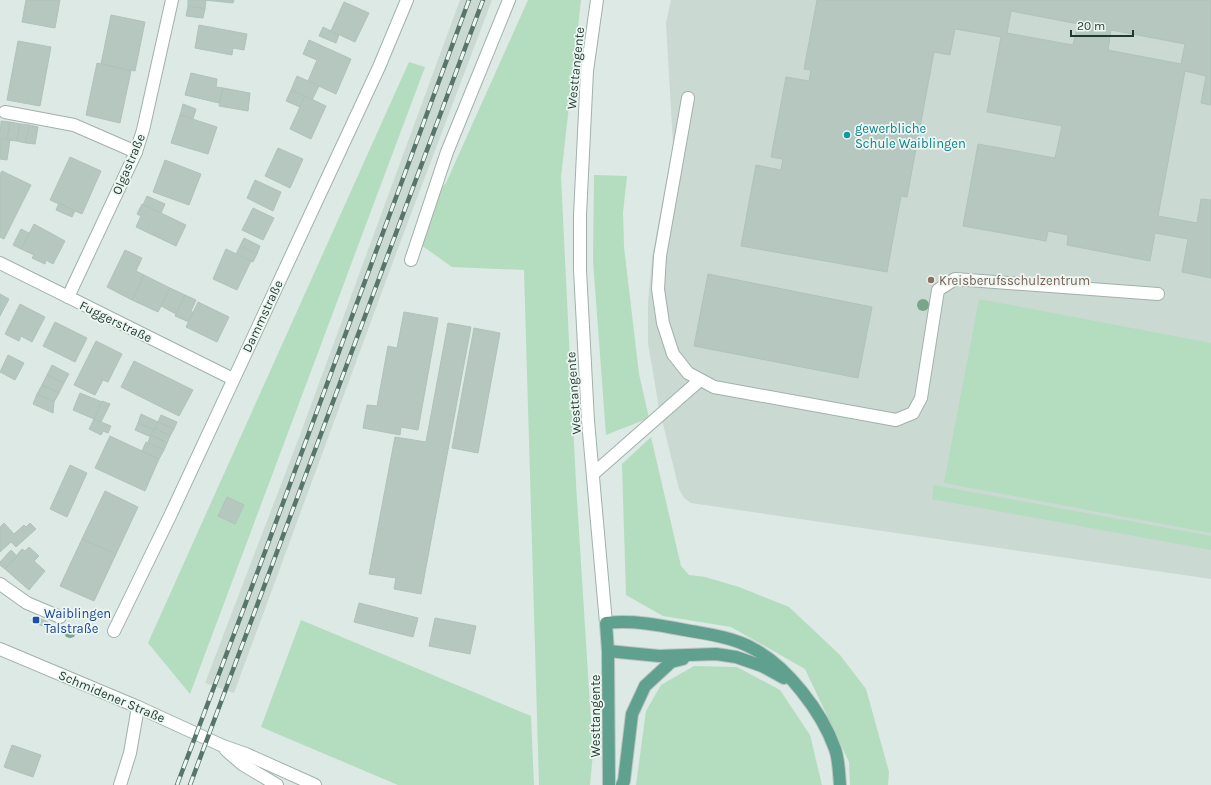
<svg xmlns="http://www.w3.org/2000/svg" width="1211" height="785" font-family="Karla,sans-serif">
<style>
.built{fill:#cbd9d3}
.green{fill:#b4dcbf}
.building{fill:#b5c7bf;stroke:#afc3bb;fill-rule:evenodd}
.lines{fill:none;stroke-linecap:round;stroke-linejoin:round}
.minor-casing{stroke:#a0b1ab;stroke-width:14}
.major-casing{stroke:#bcc4c1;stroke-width:14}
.minor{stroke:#fff;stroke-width:12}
.major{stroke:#60a08f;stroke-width:12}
.rail-casing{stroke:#58756d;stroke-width:4.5}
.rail{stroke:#edf6f1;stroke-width:3;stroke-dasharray:9;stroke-linecap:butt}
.tree{fill:#79a68b}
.culture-dot{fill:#0f9aa8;stroke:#edf6f1;stroke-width:1.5}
.education-dot{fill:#8d6e63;stroke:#edf6f1;stroke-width:1.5}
.transit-dot{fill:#1a4fb4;stroke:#edf6f1;stroke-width:1.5}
.labels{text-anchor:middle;stroke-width:3.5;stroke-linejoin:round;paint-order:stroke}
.street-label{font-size:13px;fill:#1e3931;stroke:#edf6f1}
.culture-label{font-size:13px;fill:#0d838f;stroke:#edf6f1;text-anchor:start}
.education-label{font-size:13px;fill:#785e54;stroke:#edf6f1;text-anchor:start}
.transit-label{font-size:13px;fill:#164399;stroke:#edf6f1;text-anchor:start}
</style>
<rect width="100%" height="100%" fill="#dde9e4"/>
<g class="built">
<polygon points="460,0 492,0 397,251 234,693 205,683 300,435"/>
<polygon points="671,0 1211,0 1211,579 691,503 684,498 679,489 659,408 648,343 648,303 652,258 673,144 666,23"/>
</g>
<g class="green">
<polygon points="528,0 581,0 561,177 576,484 593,753 590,785 539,785 524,270 452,267 421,245 443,186 446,183"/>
<polygon points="409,62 425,67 190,694 148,643"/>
<polygon points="594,175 627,176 623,212 624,247 639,374 649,418 606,435 593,261"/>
<polygon points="979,299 1211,343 1211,533 944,483"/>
<polygon points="651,437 681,566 689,575 705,577 739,587 789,607 840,655 866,689 889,772 888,785 850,785 849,762 805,669 731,627 663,616 626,595 622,464"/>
<polygon points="934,485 1211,536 1211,550 932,499"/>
<polygon points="301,620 531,716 534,785 398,785 261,727"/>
<polygon points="694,666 737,667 780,690 810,735 822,785 636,785 646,711 661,685"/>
</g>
<g class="building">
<polygon points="26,0 60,0 55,28 22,22"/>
<polygon points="188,0 206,0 205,9 188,6"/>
<polygon points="204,0 234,0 233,3"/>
<path d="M817,0H1211V105L1201,103L1206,76L1185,71L1158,216L1197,223L1201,199L1211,200V278L1182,272L1188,239L1155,233L1150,261L1067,245L1068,235L1048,231L1046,241L963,226L978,144L1055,158L1062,126L987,112L1001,37L955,29L950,55L934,52L907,197L901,196L887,272L741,246L756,165L781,170L783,159L771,157L786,77L809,81L811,70L804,69ZM1011,11L1078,24L1073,45L1007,33ZM1111,30L1185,44L1181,64L1108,50Z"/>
<polygon points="344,2 369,13 355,42 331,31"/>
<polygon points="188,6 205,9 203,18 186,16"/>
<polygon points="111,15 145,22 135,71 101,64"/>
<polygon points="199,25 247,34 244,50 233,48 232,55 195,48"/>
<polygon points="323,27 339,35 336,43 319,36"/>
<polygon points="309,40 351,59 336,94 308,81 317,60 303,54"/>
<polygon points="18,41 51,47 40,106 7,100"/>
<polygon points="97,63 131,71 120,123 86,115"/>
<polygon points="191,73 217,79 216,87 223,88 219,103 185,95"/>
<polygon points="297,76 319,86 312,100 291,90"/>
<polygon points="223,88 250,93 248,111 219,106"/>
<polygon points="291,90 305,96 300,107 286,101"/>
<polygon points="305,96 326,106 311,139 290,129"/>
<polygon points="183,104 196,109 193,119 180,115"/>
<polygon points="180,115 217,127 208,154 171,143"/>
<polygon points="1,121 10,122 7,140 0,139"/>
<polygon points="10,122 20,124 17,141 7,140"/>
<polygon points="20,124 29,125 26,143 17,141"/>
<polygon points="29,125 38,127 35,144 26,143"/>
<polygon points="0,139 10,140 7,160 0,159"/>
<polygon points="278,148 303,159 290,188 265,176"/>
<polygon points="70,157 101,171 82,214 50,200"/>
<polygon points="165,160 201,174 189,205 153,192"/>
<polygon points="2,171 31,185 4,239 0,237 0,174"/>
<polygon points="255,180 281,192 273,211 247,198"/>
<polygon points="147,196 165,204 161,213 143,205"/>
<polygon points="59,203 75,211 72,217 56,210"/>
<polygon points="142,204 186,225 176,246 136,227 141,216 137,214"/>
<polygon points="253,208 274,218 263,240 242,230"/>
<polygon points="34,224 65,241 53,264 46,260 45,264 32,258 34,255 21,249"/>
<polygon points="21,229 29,233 21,249 13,245"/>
<polygon points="244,238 260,246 257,254 240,246"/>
<polygon points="240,246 257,254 253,262 236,254"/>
<polygon points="226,249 251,261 237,290 213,279"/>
<polygon points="125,250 142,258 136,271 144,275 132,300 107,287"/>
<polygon points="708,274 872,307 858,378 694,346"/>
<polygon points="144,275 170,288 158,312 132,300"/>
<polygon points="170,288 185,295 176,314 161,306"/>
<polygon points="0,294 9,299 0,316"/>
<polygon points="185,295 196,300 191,311 194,313 189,322 175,316"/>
<polygon points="198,302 229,317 217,342 186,327"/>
<polygon points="20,304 45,317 32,342 21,336 19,341 5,334"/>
<polygon points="404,312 438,318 418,430 401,427 400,435 363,428 367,405 377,406 388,346 397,348"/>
<polygon points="55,322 87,338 75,362 43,346"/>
<polygon points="448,323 471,327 421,594 394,589 396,578 369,574 395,437 426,442"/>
<polygon points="474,328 500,333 478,453 452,448"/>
<polygon points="96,341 122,354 108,382 103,380 95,395 74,385"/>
<polygon points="8,355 24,363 15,380 0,372"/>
<polygon points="134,361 193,390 179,416 121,387"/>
<polygon points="52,365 69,374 64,383 47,375"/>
<polygon points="47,375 64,383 59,393 42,385"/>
<polygon points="42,385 59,393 54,402 37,394"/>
<polygon points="80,393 102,402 94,419 73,410"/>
<polygon points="37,394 54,402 53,413 33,404"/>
<polygon points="102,401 110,404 101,422 94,419"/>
<polygon points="141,414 158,422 154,430 138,423"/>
<polygon points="161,415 177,422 174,429 158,422"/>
<polygon points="94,419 111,426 108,433 103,431 101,435 89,429"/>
<polygon points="158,422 174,429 170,436 155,428"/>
<polygon points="138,423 154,430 151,437 135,430"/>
<polygon points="155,428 170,436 167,443 151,435"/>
<polygon points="151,435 167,443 164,450 148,442"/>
<polygon points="110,436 159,459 145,491 95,468"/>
<polygon points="146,442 164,450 159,459 142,451"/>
<polygon points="70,465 87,473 67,517 50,509"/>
<polygon points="105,491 138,507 116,554 82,539"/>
<polygon points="227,497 244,505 235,524 218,516"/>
<polygon points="4,523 14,534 24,525 26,527 30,523 36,529 16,547 11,542 0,552 0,527"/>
<polygon points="82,539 116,554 94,601 60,586"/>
<polygon points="29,547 39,556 34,561 45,571 29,590 5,569 22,549 25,551"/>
<polygon points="11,550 17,556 5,569 0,565 0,562"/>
<polygon points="359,603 418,618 413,637 354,622"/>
<polygon points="34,616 48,622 45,627 31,621"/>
<polygon points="435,618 476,626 470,654 429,646"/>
<polygon points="12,745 41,755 33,777 4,767"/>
</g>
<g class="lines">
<g class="minor-casing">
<g id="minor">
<polyline points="597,0 587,71 580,215 580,270 588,421 606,623"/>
<polyline points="688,98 660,256 658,289 663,323 673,354 688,373 714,387 896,420 913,413 921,398 938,290 955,279 1158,294"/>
<polyline points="5,112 74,125 136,152"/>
<polyline points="411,260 447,152 509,0"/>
<polyline points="0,263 233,379"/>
<polyline points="68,297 136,152 143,130 172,0"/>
<polyline points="593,474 700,380"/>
<polyline points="0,584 27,603 60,617"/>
<polyline points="114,631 170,516 379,67 407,0"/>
<polyline points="0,649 138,707 223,746 246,754 315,785"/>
<polyline points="226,750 242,764 277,785"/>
<polyline points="120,785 130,753 138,707"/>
</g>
</g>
<g class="major-casing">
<g id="major">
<polyline points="608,651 659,656 716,654 736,657 762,666 784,678"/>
<path d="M609,785L608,651L606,623C633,620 659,625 685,630C707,634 732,637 752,648C787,666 822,712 835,749C839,760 839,774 840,785"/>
<polyline points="622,785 624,781 632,714 645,686 671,662 683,659"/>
</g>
</g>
<use href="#minor" class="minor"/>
<use href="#major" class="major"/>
<g class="rail-casing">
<g id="rail">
<polyline points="177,785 259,568 469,0"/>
<polyline points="190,785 483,0"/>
</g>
</g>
<use href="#rail" class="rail"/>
</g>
<g class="tree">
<circle cx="923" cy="305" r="6"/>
<circle cx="70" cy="632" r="6"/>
</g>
<circle class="culture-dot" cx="847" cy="135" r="4"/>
<circle class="education-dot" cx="931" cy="280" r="4"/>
<rect class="transit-dot" x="32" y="616" width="8" height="8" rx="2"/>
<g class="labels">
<g class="street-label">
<text transform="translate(575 68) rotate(-84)" y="5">Westtangente</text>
<text transform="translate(128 164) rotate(-67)" y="5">Olgastraße</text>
<text transform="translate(262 316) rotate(-65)" y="5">Dammstraße</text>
<text transform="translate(116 321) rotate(26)" y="5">Fuggerstraße</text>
<text transform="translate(573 393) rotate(-94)" y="5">Westtangente</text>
<text transform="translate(112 696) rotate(23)" y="5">Schmidener Straße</text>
<text transform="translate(595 716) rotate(-90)" y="5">Westtangente</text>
</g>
<g class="culture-label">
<text x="855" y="133">gewerbliche<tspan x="855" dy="15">Schule Waiblingen</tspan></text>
</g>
<g class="education-label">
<text x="939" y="285">Kreisberufsschulzentrum</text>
</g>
<g class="transit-label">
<text x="44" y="618">Waiblingen<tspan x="44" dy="15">Talstraße</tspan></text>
</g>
</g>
<path d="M1071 30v6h62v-6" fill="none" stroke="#1e3931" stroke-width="2"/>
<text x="1077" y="30" font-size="12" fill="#1e3931" stroke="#edf6f1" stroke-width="3" paint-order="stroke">20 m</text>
</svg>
